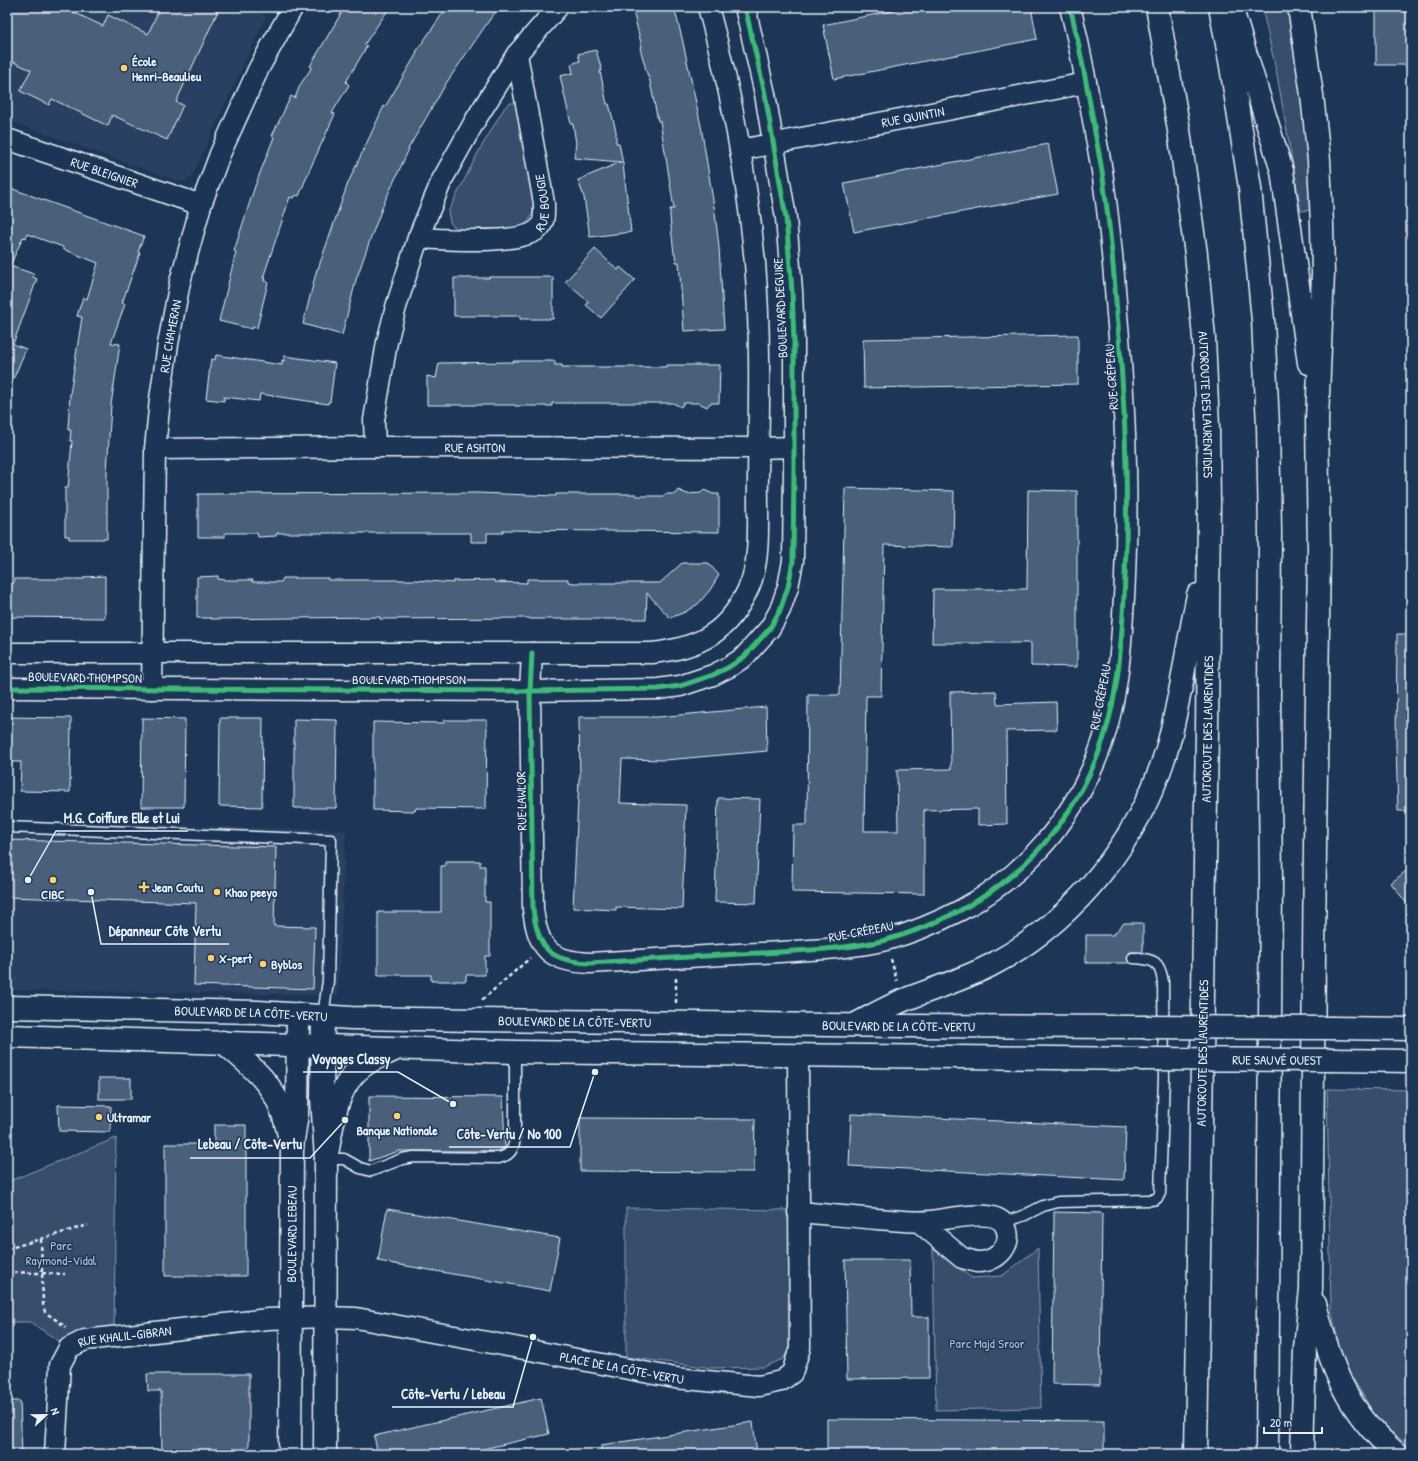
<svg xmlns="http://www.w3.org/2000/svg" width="1418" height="1461" font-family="'Patrick Hand',sans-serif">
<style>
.built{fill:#2a4162}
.green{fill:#374d6c;stroke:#909fb2}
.building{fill:#495e7a;stroke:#e8f1f8}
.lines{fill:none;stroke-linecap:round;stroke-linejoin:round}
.service-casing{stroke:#e8f1f8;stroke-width:13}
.minor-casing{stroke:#e8f1f8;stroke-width:23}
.tertiary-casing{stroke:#e8f1f8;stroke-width:25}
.secondary-casing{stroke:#e8f1f8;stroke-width:25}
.motorway-casing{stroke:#e8f1f8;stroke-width:25}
.path{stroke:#e8f1f8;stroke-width:2.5;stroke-dasharray:4 3;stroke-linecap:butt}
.service{stroke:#1d3557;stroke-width:10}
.minor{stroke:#1d3557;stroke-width:20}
.tertiary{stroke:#1d3557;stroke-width:22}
.secondary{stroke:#1d3557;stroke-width:22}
.motorway{stroke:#1d3557;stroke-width:22}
.secondary-bridge-casing{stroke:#e8f1f8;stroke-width:25;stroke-linecap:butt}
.secondary-bridge{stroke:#1d3557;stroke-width:22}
.cycleway-casing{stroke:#1d3557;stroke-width:8}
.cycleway{stroke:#3abd76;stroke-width:5}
.poi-dot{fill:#ffd166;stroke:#1d3557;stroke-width:1.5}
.labels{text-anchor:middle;stroke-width:3;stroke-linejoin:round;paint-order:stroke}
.poi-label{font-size:13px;font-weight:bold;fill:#e8f1f8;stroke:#1d3557;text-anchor:start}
.street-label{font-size:13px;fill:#e8f1f8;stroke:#1d3557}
.park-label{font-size:13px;fill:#b3c0ce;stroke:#1d3557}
.leader{fill:none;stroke:#e8f1f8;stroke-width:1.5}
.callout-dot{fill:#e8f1f8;stroke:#1d3557;stroke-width:1.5}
.callout-label{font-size:14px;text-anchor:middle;font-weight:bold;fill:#e8f1f8;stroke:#1d3557;stroke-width:3;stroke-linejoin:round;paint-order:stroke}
</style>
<rect width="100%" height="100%" fill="#1d3557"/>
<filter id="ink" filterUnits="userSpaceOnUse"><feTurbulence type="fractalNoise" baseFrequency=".025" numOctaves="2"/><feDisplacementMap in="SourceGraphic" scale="8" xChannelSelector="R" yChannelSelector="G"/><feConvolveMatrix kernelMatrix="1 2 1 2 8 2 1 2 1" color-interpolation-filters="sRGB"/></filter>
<g filter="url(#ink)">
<g class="built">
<polygon points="7,7 251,7 266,16 192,176 188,180 180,182 7,120"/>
<polygon points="7,821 346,830 338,995 7,990"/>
</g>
<g class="green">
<polygon points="1262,7 1291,7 1315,210 1301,211 1277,75"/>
<path d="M510,103H515L517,105L534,205C533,214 530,222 522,226C511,232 471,232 459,229C455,228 452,226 450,222L448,212L480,149L505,107Z"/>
<polygon points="1327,1089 1411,1090 1411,1447 1380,1424 1342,1360 1331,1308"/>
<polygon points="116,1138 114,1336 69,1348 30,1322 7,1322 7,1182"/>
<polygon points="626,1208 789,1210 791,1345 783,1359 764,1367 712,1368 626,1357"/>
<polygon points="1038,1248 1041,1408 936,1410 933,1249 972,1278 1002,1276"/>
</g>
<g class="building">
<polygon points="7,7 62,7 103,26 108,15 148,34 160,7 209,7 218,11 176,102 183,105 167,140 112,115 108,126 52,99 49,105 20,91 31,70 7,59"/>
<polygon points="345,7 390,7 364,45 367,46 346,82 349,85 332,113 335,114 310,169 299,196 296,195 294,198 290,197 263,278 265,278 264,281 268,282 257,328 253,327 252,329 219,321 236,252 234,251 255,186 274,137 272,136 291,96 295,98 300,85 312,67 310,66"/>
<polygon points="447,7 500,7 490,19 447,82 408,149 409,149 384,203 370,240 356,280 342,335 303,324 317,269 318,269 348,183 384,106 385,107 417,53 416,52"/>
<polygon points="632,7 674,7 682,38 701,126 715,213 719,247 724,329 684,331 679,262 676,262 675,254 674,254 670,217 670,209 674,209 667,164 660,121 658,121 649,77 648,77 640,48 642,47"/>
<polygon points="911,7 1031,7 1037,39 834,79 823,25"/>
<polygon points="1376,7 1409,7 1408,65 1376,65"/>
<polygon points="596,50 602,71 600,71 607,104 609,104 616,131 616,143 619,143 623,164 631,232 590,237 584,197 578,180 621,162 574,158 576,143 573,124 571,124 560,76 573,73 571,64 580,61 578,54"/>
<polygon points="1048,144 1058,194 854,232 844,183"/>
<polygon points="10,188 144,236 138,252 140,253 122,303 125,304 111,343 120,344 111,405 107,472 107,539 69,539 69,536 65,536 65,488 68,488 72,441 70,441 71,430 68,430 70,394 82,317 77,316 83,297 87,299 98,263 63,249 63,247 27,234 26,238 23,237 10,266 34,274 33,277 37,279 13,344 26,349 7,394 7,197"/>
<polygon points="595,249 618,270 620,267 635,280 601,318 586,305 589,302 565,282"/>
<polygon points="489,277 553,277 553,319 520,319 520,316 454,316 454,278 489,278"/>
<polygon points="1078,335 1078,384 864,388 863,339"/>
<polygon points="216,355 282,365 282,360 284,361 284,356 335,363 330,402 328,402 328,404 260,394 259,401 224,397 224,401 206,399 211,359 215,360"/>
<polygon points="513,361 555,361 555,365 562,365 562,367 666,367 666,365 720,365 719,403 710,403 707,407 699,403 684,403 681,407 673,403 552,403 552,406 515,406 515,405 427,405 427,376 436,378 439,363 513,362"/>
<polygon points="845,488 954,491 953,547 884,545 881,696 866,696 864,831 898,831 897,770 951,769 950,692 996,691 997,704 1056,702 1057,730 1006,731 1007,824 978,825 978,809 924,810 924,894 792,892 793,825 807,825 808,695 840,695"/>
<polygon points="678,490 687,494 701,493 704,490 713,494 719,494 719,532 503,530 503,533 487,533 487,542 471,542 471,533 277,533 276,536 258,537 257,533 225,533 225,537 198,537 198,494 477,493 556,496 556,494 636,494 636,496 664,496 665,494 675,494"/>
<polygon points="1028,490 1077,491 1077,667 1031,666 1031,643 932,643 933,589 1027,589"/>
<polygon points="682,563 708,563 719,575 710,590 698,604 685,612 670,618 647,593 646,619 530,619 529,618 380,619 380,617 211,619 211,618 197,618 197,577 218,576 218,579 226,580 253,580 252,582 281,582 283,578 328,578 328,580 416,580 453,583 453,581 494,580 494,582 527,583 527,579 568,579 568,582 574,583 660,583"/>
<polygon points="105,576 105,618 9,617 10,583 14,583 14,579 84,579 84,577"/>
<polygon points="1397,634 1411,634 1411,811 1398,811 1396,744"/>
<polygon points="766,707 767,751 665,760 622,759 620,803 686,805 682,909 616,907 616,910 573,908 579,778 580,778 579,717 658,717"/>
<polygon points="7,717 71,718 70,792 20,791 21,762 7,762"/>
<polygon points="142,718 185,719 184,807 141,807"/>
<polygon points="220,718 263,718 262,807 219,806"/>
<polygon points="294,719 337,720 336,808 294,808"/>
<polygon points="444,720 487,720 486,809 416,808 415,811 373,810 373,722 444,723"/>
<polygon points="718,798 760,799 756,903 715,902"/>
<polygon points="7,840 276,847 274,926 315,927 313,989 194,985 196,903 7,897"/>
<polygon points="445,861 480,861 480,866 485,866 485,902 490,902 490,956 485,956 485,975 466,975 466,981 431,981 431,975 378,975 378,912 441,912 441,866 445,866"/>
<polygon points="1411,867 1411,909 1391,883"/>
<polygon points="1124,923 1143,923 1143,952 1130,952 1127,957 1129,963 1086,963 1086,935 1113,935"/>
<rect x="99" y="1078" width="32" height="21"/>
<polygon points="369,1096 503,1097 505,1148 498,1151 399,1151 369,1161"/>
<polygon points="58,1105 111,1106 110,1132 59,1131"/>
<polygon points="851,1114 1126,1127 1124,1180 849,1166"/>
<polygon points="580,1118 755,1119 754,1172 580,1171"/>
<polygon points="214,1125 246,1125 246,1276 165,1276 165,1144 214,1144"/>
<polygon points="387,1209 560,1238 550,1291 378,1261"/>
<polygon points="1054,1212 1102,1213 1100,1385 1052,1384"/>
<polygon points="845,1260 910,1260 911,1317 929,1317 929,1378 847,1379"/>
<polygon points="147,1374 249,1374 249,1454 162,1454 161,1391 148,1391"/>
<polygon points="541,1398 549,1434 461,1454 378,1454 374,1436"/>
<polygon points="7,1401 20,1401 22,1454 7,1454"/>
<polygon points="827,1419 1104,1421 1104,1454 827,1454"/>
<polygon points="753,1422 757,1454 601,1454 601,1445"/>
</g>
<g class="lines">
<g class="service-casing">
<g id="service">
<polyline points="7,827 331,840 328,981 323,1016"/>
<path d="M326,1159H344L360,1168L371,1171L402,1159L414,1157L499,1158C511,1155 514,1148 515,1137V1052"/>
<path d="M1003,1223L1025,1215L1043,1206L1058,1202L1149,1200C1155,1200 1158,1199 1160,1193L1164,1077L1163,982C1160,961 1154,959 1133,958"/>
</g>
</g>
<g class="minor-casing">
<g id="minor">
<path id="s1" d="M7,139L201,205"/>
<path id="s2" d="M740,150L1086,83"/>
<path id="s3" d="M418,238C442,239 526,246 540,227C545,221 544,211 544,203L517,54"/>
<polyline points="375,447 374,420 387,342 396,307 418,238 442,180 476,119 517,54 558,7"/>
<path id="s4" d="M155,449L375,447L758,448L794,447"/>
<path d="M7,653H652C700,648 729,632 749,587C762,559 757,509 758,477C759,406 761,334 755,263C747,177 731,90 708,7"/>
<path d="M532,653L530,691L533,909C538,949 549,961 590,963C639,960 689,957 738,954C768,953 797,951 826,949C846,947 866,945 886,940C912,933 938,922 961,910C1017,880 1062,832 1089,775C1119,714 1122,643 1125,577C1129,489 1125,402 1117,314C1114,271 1110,229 1104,186C1102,166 1097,146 1094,126C1087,86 1080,46 1070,7"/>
<polyline points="7,688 530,691 658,689 680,686 713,675 729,667 744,657 770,628 780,610 788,587 793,561 794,468 794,341 792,291 786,218 765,94 745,7"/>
<path id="s5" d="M152,689L155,449L160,399L168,344L180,282L201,205L220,154L259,68L293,7"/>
<path d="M798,1212C825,1214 851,1217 877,1219C895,1220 913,1223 931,1221C948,1219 994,1208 1004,1224C1016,1243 997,1263 977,1262C972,1261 967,1259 962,1258L919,1222"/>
<path id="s6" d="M55,1454L60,1365L69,1348L85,1340L268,1319L326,1317L356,1318L530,1350L675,1378L759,1386L781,1381L792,1373L800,1348L798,1055"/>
</g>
</g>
<g class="tertiary-casing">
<g id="tertiary">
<polyline points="323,1016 322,1098 326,1159 325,1454"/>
<path id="s7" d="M290,1454L292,1147L297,1114L298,1014"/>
</g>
</g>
<g class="secondary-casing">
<g id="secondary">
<path id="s8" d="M7,1007L258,1012L351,1018L477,1020L902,1026L1143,1027"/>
<polyline points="1333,1028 1411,1029"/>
<polyline points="7,1036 515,1052 1142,1059"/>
<path d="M223,1042C247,1063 273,1082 283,1114C287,1125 289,1136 292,1147"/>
<polyline points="1332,1060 1411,1061"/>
<path d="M326,1159C333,1127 334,1087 363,1066C372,1059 384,1055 394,1050"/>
</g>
</g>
<g class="motorway-casing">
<g id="motorway">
<path id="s9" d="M1157,7L1179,130L1196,254L1204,338L1208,426L1209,503L1207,731L1196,1454"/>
<polyline points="1220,7 1231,66 1250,188 1263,320 1268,426 1270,531 1269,696 1271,881 1267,1454"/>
<polyline points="1299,7 1312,95 1319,160 1322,225 1323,273 1317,420 1319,550 1315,845 1311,1289 1305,1348 1302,1454"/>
<polyline points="1233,13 1282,171 1309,363"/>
<path d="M854,1025C872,1016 890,1005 909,998C938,987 968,978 995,963C1076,919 1139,839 1166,752C1173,730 1176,708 1181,687C1186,656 1192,625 1198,595"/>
<path d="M1315,1304C1332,1368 1344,1409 1397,1454"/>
</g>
</g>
<g class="path">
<polyline points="891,959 897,981"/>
<polyline points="482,1000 530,958"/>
<polyline points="676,1003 676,976"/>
<polyline points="41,1239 43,1304 45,1312 66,1327"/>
<polyline points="7,1249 88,1225"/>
<polyline points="7,1272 65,1274"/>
</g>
<use href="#service" class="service"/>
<use href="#minor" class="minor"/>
<use href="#tertiary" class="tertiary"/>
<use href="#secondary" class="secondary"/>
<use href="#motorway" class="motorway"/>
<g class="secondary-bridge-casing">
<g id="secondary-bridge">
<polyline points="1143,1027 1333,1028"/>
<path id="s10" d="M1142,1059L1332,1060"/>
</g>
</g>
<use href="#secondary-bridge" class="secondary-bridge"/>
<g class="cycleway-casing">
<g id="cycleway">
<path d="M532,653L530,691L533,909C538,949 549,961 590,963C639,960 689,957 738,954C768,953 797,951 826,949C846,947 866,945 886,940C912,933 938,922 961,910C1017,880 1062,832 1089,775C1119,714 1122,643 1125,577C1129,489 1125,402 1117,314C1114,271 1110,229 1104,186C1102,166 1097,146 1094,126C1087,86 1080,46 1070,7"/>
<polyline points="7,688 530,691 658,689 680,686 713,675 729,667 744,657 770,628 780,610 788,587 793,561 794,468 794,341 792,291 786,218 765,94 745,7"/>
</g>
</g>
<use href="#cycleway" class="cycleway"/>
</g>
</g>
<g class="poi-dot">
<circle cx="124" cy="68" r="4"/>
<circle cx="53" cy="880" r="4"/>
<path d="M142 881h4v4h4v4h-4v4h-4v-4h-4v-4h4z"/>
<circle cx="217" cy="892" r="4"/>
<circle cx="211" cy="958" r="4"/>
<circle cx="263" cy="964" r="4"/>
<circle cx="397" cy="1116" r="4"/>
<circle cx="99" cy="1117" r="4"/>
</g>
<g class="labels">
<g class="poi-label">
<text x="132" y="66">École<tspan x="132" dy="15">Henri-Beaulieu</tspan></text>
<text x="152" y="892">Jean Coutu</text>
<text x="225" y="897">Khao peeyo</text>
<text x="53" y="899" text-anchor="middle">CIBC</text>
<text x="219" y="963">X-pert</text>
<text x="271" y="969">Byblos</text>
<text x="107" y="1122">Ultramar</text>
<text x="397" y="1135" text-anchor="middle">Banque Nationale</text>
</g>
<g class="street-label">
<text dy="5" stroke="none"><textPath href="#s2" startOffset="176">RUE QUINTIN</textPath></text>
<text dy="5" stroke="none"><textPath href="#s1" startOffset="103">RUE BLEIGNIER</textPath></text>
<text dy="5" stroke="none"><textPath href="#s3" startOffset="150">RUE BOUGIE</textPath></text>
<text transform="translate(780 308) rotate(-93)" y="5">BOULEVARD DEGUIRE</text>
<text dy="5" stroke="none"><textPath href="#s5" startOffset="354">RUE CHAMERAN</textPath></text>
<text transform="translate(1111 377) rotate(-94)" y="5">RUE CRÉPEAU</text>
<text dy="5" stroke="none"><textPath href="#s9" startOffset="401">AUTOROUTE DES LAURENTIDES</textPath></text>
<text dy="5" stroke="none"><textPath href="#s4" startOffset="320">RUE ASHTON</textPath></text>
<text transform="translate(85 677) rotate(1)" y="5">BOULEVARD THOMPSON</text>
<text x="409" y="684">BOULEVARD THOMPSON</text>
<text transform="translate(1100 697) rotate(-79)" y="5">RUE CRÉPEAU</text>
<text transform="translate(1207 729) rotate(-89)" y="5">AUTOROUTE DES LAURENTIDES</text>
<text transform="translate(521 801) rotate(-91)" y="5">RUE LAWLOR</text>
<text transform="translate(861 931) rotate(-11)" y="5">RUE CRÉPEAU</text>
<text dy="5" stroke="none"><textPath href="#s8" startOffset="244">BOULEVARD DE LA CÔTE-VERTU</textPath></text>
<text dy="5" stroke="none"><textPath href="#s8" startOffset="568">BOULEVARD DE LA CÔTE-VERTU</textPath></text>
<text dy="5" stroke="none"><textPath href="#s8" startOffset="892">BOULEVARD DE LA CÔTE-VERTU</textPath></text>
<text transform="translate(1202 1053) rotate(-89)" y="5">AUTOROUTE DES LAURENTIDES</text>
<text dy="5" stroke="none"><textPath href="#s10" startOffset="135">RUE SAUVÉ OUEST</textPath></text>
<text dy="5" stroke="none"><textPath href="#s7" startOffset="220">BOULEVARD LEBEAU</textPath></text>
<text dy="5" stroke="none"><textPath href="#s6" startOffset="166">RUE KHALIL-GIBRAN</textPath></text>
<text dy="5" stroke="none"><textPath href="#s6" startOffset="669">PLACE DE LA CÔTE-VERTU</textPath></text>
</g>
<g class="park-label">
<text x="61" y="1250">Parc<tspan x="61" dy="15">Raymond-Vidal</tspan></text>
<text x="987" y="1348">Parc Majd Sroor</text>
</g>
</g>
<path class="leader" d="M28 880L56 831H188M91 892L101 944H229M453 1104L398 1072H303M595 1072L570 1147H449M345 1120L310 1158H190M533 1337L513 1407H392"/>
<g class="callout-dot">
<circle cx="28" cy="880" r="4"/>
<circle cx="91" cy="892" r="4"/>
<circle cx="453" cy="1104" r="4"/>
<circle cx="595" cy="1072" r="4"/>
<circle cx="345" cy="1120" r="4"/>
<circle cx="533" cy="1337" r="4"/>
</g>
<g class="callout-label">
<text x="122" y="823">M.G. Coiffure Elle et Lui</text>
<text x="165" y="936">Dépanneur Côte Vertu</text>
<text x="351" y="1064">Voyages Classy</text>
<text x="509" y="1139">Côte-Vertu / No 100</text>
<text x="250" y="1149">Lebeau / Côte-Vertu</text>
<text x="453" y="1399">Côte-Vertu / Lebeau</text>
</g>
<rect width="1418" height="1461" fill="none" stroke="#1d3557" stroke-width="24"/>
<rect x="12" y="12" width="1394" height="1437" fill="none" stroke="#e8f1f8" stroke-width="1.5" filter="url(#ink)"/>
<g transform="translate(46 1415) rotate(68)" stroke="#1d3557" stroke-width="3" paint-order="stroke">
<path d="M0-3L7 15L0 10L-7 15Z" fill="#e8f1f8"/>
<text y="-6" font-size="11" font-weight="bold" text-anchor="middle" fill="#e8f1f8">N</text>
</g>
<path d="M1264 1427v6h58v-6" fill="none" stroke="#e8f1f8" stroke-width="2"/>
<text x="1270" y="1427" font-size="12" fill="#e8f1f8" stroke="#1d3557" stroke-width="3" paint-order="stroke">20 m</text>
</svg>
